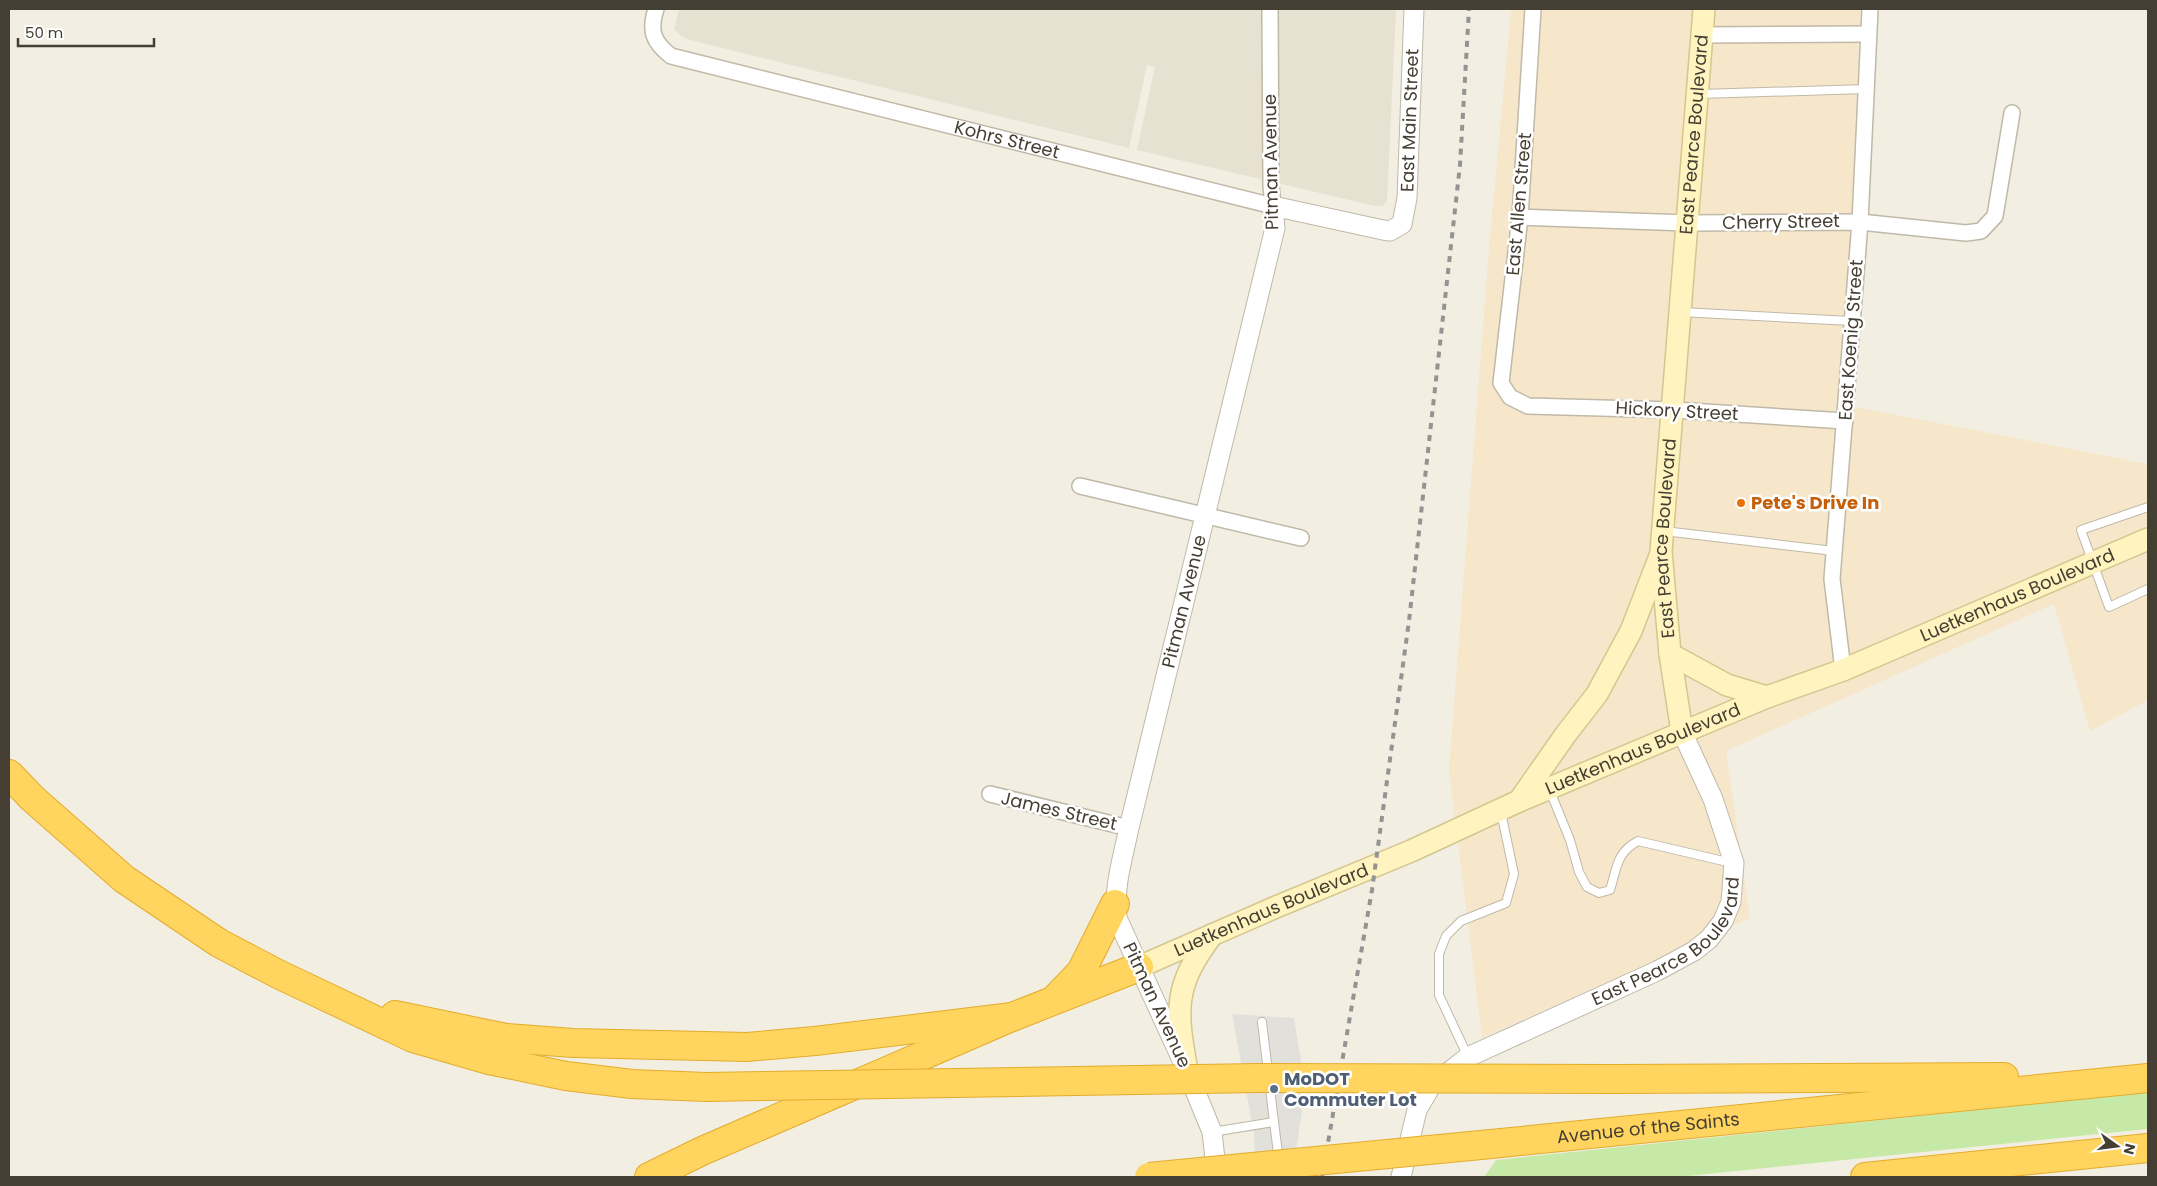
<svg xmlns="http://www.w3.org/2000/svg" width="2157" height="1186" font-family="Poppins,sans-serif">
<style>
.residential{fill:#e6e1d0}
.commercial{fill:#f6e7cb}
.green{fill:#c7e9a8}
.parking{fill:#e2e0db}
.lines{fill:none;stroke-linecap:round;stroke-linejoin:round}
.service-casing{stroke:#c0b9a8;stroke-width:10}
.minor-casing{stroke:#c0b9a8;stroke-width:18}
.tertiary-casing{stroke:#c0b9a8;stroke-width:21}
.secondary-casing{stroke:#d4c68f;stroke-width:24}
.motorway-casing{stroke:#e3ac2b;stroke-width:30}
.service{stroke:#fff;stroke-width:8}
.minor{stroke:#fff;stroke-width:15}
.tertiary{stroke:#fff;stroke-width:19}
.secondary{stroke:#fff4bf;stroke-width:21}
.motorway{stroke:#ffd560;stroke-width:28}
.rail{stroke:#939393;stroke-width:4;stroke-dasharray:6 6;stroke-linecap:butt}
.motorway-bridge-casing{stroke:#e3ac2b;stroke-width:30;stroke-linecap:butt}
.motorway-bridge{stroke:#ffd560;stroke-width:28}
.food-dot{fill:#e8710a;stroke:#fff;stroke-width:2}
.service-dot{fill:#5c6f8a;stroke:#fff;stroke-width:2}
.labels{text-anchor:middle;stroke-width:5;stroke-linejoin:round;paint-order:stroke}
.street-label{font-size:18px;fill:#443e33;stroke:#fff}
.food-label{font-size:18px;font-weight:bold;fill:#c56008;stroke:#fff;text-anchor:start}
.service-label{font-size:18px;font-weight:bold;fill:#4e5e75;stroke:#fff;text-anchor:start}
</style>
<rect width="100%" height="100%" fill="#f2eee2"/>
<polygon class="residential" points="679,9 1396,9 1387,200 1383,206 1375,206 1137,150 1155,67 1147,65 1129,148 690,40 681,36 674,29"/>
<polygon class="commercial" points="1511,9 1860,9 1849,283 1840,404 2148,464 2148,700 2090,731 2054,604 1726,751 1750,918 1482,1038 1449,769 1489,248"/>
<polygon class="green" points="2148,1090 2148,1129 1678,1177 1484,1177 1496,1160 1948,1113 1949,1109"/>
<polygon class="parking" points="1232,1014 1294,1018 1302,1067 1302,1111 1292,1177 1256,1177 1254,1134"/>
<g class="lines">
<g class="service-casing">
<g id="service">
<polyline points="1700,94 1866,89"/>
<polyline points="1681,312 1851,321"/>
<polyline points="2148,507 2081,530 2109,607 2148,589"/>
<polyline points="1664,531 1834,551"/>
<path d="M1550,791L1570,840L1579,872L1587,887L1599,893L1610,890C1617,868 1616,853 1638,841L1732,863"/>
<polyline points="1262,1022 1274,1122"/>
<polyline points="1468,1057 1439,995 1439,954 1446,936 1461,921 1506,903 1514,874 1501,812"/>
<polyline points="1212,1132 1274,1122 1279,1161"/>
</g>
</g>
<g class="minor-casing">
<g id="minor">
<path id="s1" d="M656,9C649,31 653,42 671,56L1273,206L1271,186L1270,9"/>
<polyline points="1533,9 1520,217 1501,383 1510,397 1528,406 1674,410 1845,421"/>
<polyline points="1703,35 1868,34"/>
<polyline points="1520,217 1687,223 1860,222 1966,233 1981,231 1995,216 2012,113"/>
<polyline points="1080,486 1301,538"/>
<polyline points="1843,670 1832,579 1860,222 1870,9"/>
<polyline points="990,794 1129,828"/>
</g>
</g>
<g class="tertiary-casing">
<g id="tertiary">
<path id="s2" d="M1217,1177L1212,1132L1187,1071L1117,918C1113,888 1123,857 1129,828L1275,228L1273,206L1383,230L1390,231L1402,224L1407,198L1414,9"/>
<path id="s3" d="M1401,1177L1417,1110L1431,1086L1468,1057L1657,971L1694,951L1709,939L1723,921L1731,902L1734,863L1713,799L1682,732"/>
</g>
</g>
<g class="secondary-casing">
<g id="secondary">
<polyline points="1670,654 1727,685 1767,697"/>
<path id="s4" d="M1682,732L1670,654L1661,551L1704,9"/>
<polyline points="1519,801 1566,734 1597,694 1631,631 1660,556"/>
<path id="s5" d="M1139,967L1276,907L1411,851L1519,801L1767,697L1843,670L2148,539"/>
<path d="M1187,1071C1176,1009 1173,987 1212,935"/>
</g>
</g>
<g class="motorway-casing">
<g id="motorway">
<polyline points="9,774 32,798 124,879 219,943 278,974 413,1038 489,1060 566,1076 632,1084 706,1087"/>
<polyline points="1057,997 1081,972 1115,904"/>
<polyline points="395,1015 506,1038 573,1043 747,1047 815,1041 1012,1017"/>
<polyline points="1614,1079 2004,1077"/>
<path id="s6" d="M1491,1144L2148,1078"/>
<polyline points="649,1177 702,1151 1012,1017 1139,967"/>
<polyline points="1865,1177 2148,1148"/>
</g>
</g>
<use href="#service" class="service"/>
<use href="#minor" class="minor"/>
<use href="#tertiary" class="tertiary"/>
<use href="#secondary" class="secondary"/>
<use href="#motorway" class="motorway"/>
<polyline class="rail" points="1322,1177 1372,890 1409,621 1460,165 1469,9"/>
<g class="motorway-bridge-casing">
<g id="motorway-bridge">
<polyline points="706,1087 1258,1078 1614,1079"/>
<polyline points="1149,1177 1491,1144"/>
</g>
</g>
<use href="#motorway-bridge" class="motorway-bridge"/>
</g>
<circle class="food-dot" cx="1741" cy="503" r="5"/>
<circle class="service-dot" cx="1274" cy="1089" r="5"/>
<g class="labels">
<g class="street-label">
<text dy="6" stroke="none"><textPath href="#s2" startOffset="1248">East Main Street</textPath></text>
<text dy="6" stroke="none"><textPath href="#s4" startOffset="600">East Pearce Boulevard</textPath></text>
<text dy="6" stroke="none"><textPath href="#s1" startOffset="400">Kohrs Street</textPath></text>
<text transform="translate(1271 162) rotate(-91)" y="6">Pitman Avenue</text>
<text transform="translate(1519 204) rotate(-85)" y="6">East Allen Street</text>
<text transform="translate(1781 222) rotate(-1)" y="6">Cherry Street</text>
<text transform="translate(1851 340) rotate(-86)" y="6">East Koenig Street</text>
<text transform="translate(1677 411) rotate(3)" y="6">Hickory Street</text>
<text dy="6" stroke="none"><textPath href="#s4" startOffset="195">East Pearce Boulevard</textPath></text>
<text dy="6" stroke="none"><textPath href="#s5" startOffset="954">Luetkenhaus Boulevard</textPath></text>
<text dy="6" stroke="none"><textPath href="#s2" startOffset="604">Pitman Avenue</textPath></text>
<text dy="6" stroke="none"><textPath href="#s5" startOffset="549">Luetkenhaus Boulevard</textPath></text>
<text transform="translate(1059 811) rotate(13)" y="6">James Street</text>
<text dy="6" stroke="none"><textPath href="#s5" startOffset="144">Luetkenhaus Boulevard</textPath></text>
<text dy="6" stroke="none"><textPath href="#s3" startOffset="381">East Pearce Boulevard</textPath></text>
<text transform="translate(1157 1005) rotate(65)" y="6">Pitman Avenue</text>
<text dy="6" stroke="none"><textPath href="#s6" startOffset="158">Avenue of the Saints</textPath></text>
</g>
<g class="food-label">
<text x="1751" y="509">Pete's Drive In</text>
</g>
<g class="service-label">
<text x="1284" y="1085">MoDOT<tspan x="1284" dy="21">Commuter Lot</tspan></text>
</g>
</g>
<rect width="2157" height="1186" fill="none" stroke="#443e33" stroke-width="20"/>
<g transform="translate(2117 1146) rotate(104)" stroke="#ffffff" stroke-width="4" paint-order="stroke">
<path d="M0-4L9 19L0 12L-9 19Z" fill="#443e33"/>
<text y="-8" font-size="14" font-weight="bold" text-anchor="middle" fill="#443e33">N</text>
</g>
<path d="M18 38v8h136v-8" fill="none" stroke="#443e33" stroke-width="2.5"/>
<text x="25" y="38" font-size="15" fill="#443e33" stroke="#ffffff" stroke-width="4" paint-order="stroke">50 m</text>
</svg>
